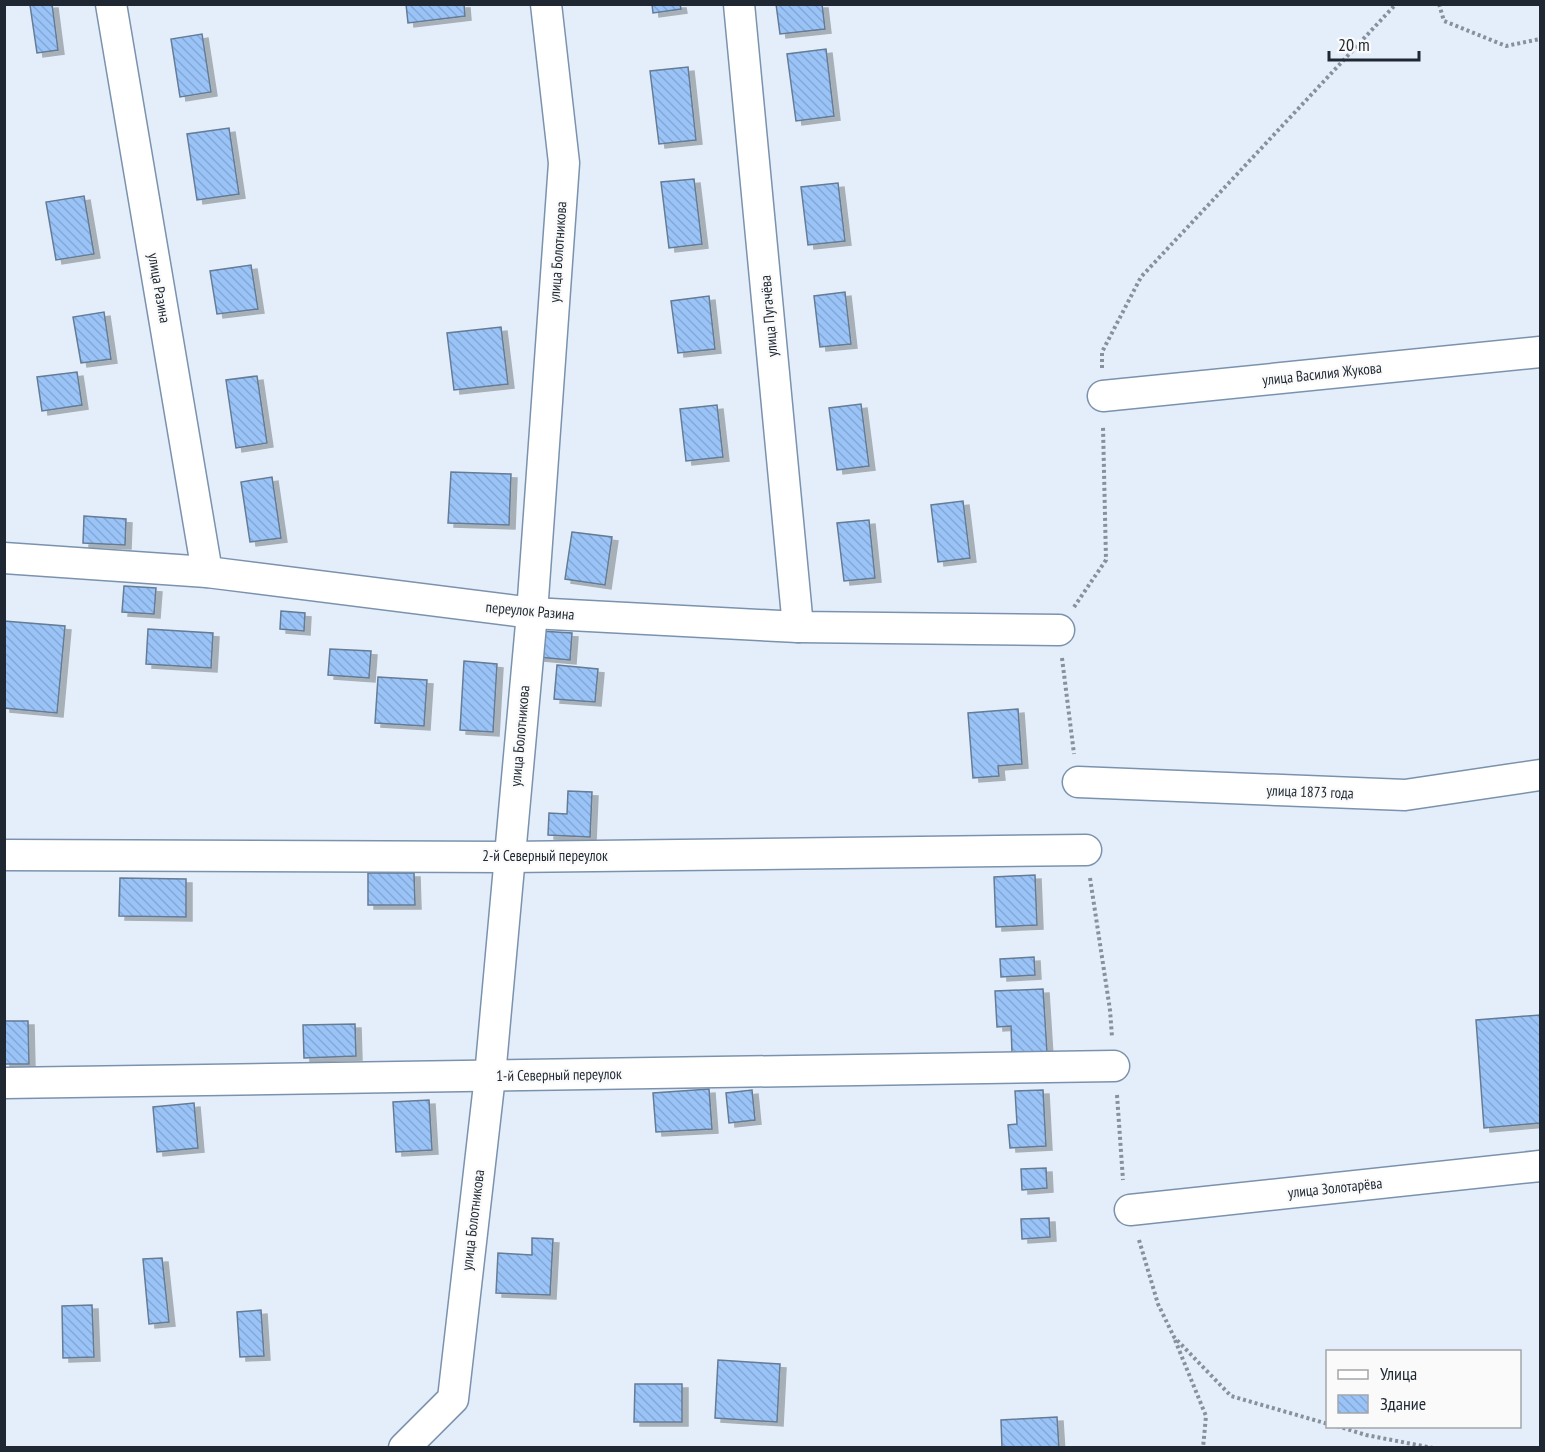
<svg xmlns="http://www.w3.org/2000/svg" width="1545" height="1452" font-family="'PT Sans Narrow',sans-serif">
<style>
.building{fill:url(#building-back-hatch);stroke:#657b95;stroke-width:1.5;filter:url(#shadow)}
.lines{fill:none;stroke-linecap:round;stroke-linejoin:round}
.street-casing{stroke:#7b92ad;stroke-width:33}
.path{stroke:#87919c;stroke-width:4;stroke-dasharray:3 3;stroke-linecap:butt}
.street{stroke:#fff;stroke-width:30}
.labels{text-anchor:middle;stroke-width:4.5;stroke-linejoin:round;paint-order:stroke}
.street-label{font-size:15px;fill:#1e2732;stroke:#fafafa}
</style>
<defs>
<pattern id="building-back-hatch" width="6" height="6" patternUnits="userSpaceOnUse" patternTransform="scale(1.5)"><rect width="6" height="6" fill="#9ac4f8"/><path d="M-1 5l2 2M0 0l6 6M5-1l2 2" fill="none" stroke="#84a8d5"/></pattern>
<filter id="shadow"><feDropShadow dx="6" dy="4" stdDeviation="0" flood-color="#0004"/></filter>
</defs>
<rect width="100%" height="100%" fill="#e4eefa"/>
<g class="building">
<polygon points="52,4 58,50 37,53 30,5"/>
<polygon points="406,4 464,4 465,16 408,23"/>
<polygon points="652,4 680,4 681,9 653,13"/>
<polygon points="776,4 822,4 825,29 780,34"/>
<polygon points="202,34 211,92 180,97 171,39"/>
<polygon points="826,49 834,116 796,121 787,54"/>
<polygon points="688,67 696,140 659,144 650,71"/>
<polygon points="229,128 239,194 197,200 187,134"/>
<polygon points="694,179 702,244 669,248 661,182"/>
<polygon points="838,183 845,241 808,245 801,187"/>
<polygon points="84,196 94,254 56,260 46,202"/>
<polygon points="251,265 258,309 217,314 210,271"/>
<polygon points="845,292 851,344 820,347 814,296"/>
<polygon points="709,296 715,349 678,353 671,301"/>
<polygon points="104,312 111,359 81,363 73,317"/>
<polygon points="501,327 508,384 454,390 447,333"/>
<polygon points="77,372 82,405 42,411 37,377"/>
<polygon points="257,376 267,443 236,448 226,380"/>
<polygon points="861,404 869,466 837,470 829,408"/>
<polygon points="717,405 723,457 686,461 680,409"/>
<polygon points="451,472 511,474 509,525 448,523"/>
<polygon points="272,477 281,538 250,542 241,482"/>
<polygon points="963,501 970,558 938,562 931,505"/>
<polygon points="84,516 126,519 125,545 83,543"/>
<polygon points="869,520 875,578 844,581 837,523"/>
<polygon points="572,532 612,537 605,585 565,579"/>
<polygon points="124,586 156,588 154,614 122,612"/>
<polygon points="281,611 305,613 304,631 280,629"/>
<polygon points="4,621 65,626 57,713 4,708"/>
<polygon points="148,629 213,633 211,668 146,664"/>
<polygon points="540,631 572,633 570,660 538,657"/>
<polygon points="330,649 371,651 369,678 328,675"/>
<polygon points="464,661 497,664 493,732 460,730"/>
<polygon points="557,665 598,669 595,702 554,699"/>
<polygon points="378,677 427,680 424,726 375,723"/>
<polygon points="1018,709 1022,764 998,766 999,776 973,778 968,713"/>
<polygon points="568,791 592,792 590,837 548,835 549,813 567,814"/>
<polygon points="368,873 414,873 415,905 368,905"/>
<polygon points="1035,875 1037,925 996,927 994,877"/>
<polygon points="120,878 186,879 186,917 119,916"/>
<polygon points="1034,957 1035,975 1001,977 1000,959"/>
<polygon points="1043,989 1047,1052 1012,1053 1011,1026 997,1027 995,991"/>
<polygon points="1540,1015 1540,1123 1484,1128 1476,1020"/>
<polygon points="4,1021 28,1021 29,1064 4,1064"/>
<polygon points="355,1024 356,1056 304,1058 303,1025"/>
<polygon points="709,1089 712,1129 656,1132 653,1093"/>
<polygon points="752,1090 755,1120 729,1123 726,1093"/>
<polygon points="1043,1090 1046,1146 1010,1148 1008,1125 1017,1124 1015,1091"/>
<polygon points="429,1100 432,1150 396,1152 393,1102"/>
<polygon points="194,1103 198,1148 157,1152 153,1107"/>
<polygon points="1046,1168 1047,1188 1022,1190 1021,1169"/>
<polygon points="1049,1218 1050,1237 1022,1239 1021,1219"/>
<polygon points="532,1238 553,1239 550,1295 496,1293 498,1253 532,1255"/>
<polygon points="162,1258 169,1322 149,1324 143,1259"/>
<polygon points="92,1305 94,1357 63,1358 62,1306"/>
<polygon points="261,1310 264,1356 240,1357 237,1312"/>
<polygon points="718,1360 780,1364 777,1422 715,1418"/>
<polygon points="635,1384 682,1384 682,1422 634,1422"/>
<polygon points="1057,1417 1059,1448 1002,1448 1001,1420"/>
</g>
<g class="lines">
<g class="street-casing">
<g id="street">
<polyline points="111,4 207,572"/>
<polyline points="739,4 798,627"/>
<polyline points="1103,396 1540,352"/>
<polyline points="4,558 207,572 532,613 798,627 1059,630"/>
<polyline points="1078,782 1405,795 1540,775"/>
<polyline points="4,855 509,857 1086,850"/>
<polyline points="4,1083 1114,1066"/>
<polyline points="1130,1210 1540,1166"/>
<polyline points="404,1448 453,1399 490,1076 532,613 564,163 546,4"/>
</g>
</g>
<g class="path">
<polyline points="1439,4 1444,21 1506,46 1540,39"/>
<polyline points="1102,368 1102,352 1141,277 1396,4"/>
<polyline points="1074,607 1106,560 1103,426"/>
<polyline points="1062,658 1074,754"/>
<polyline points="1090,878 1110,1010 1112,1037"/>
<polyline points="1117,1095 1123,1180"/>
<polyline points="1139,1240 1158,1304 1174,1337 1231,1396 1328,1424"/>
<polyline points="1175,1340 1206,1416 1203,1448"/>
<polyline points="1337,1426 1366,1435 1433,1448"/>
</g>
<use href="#street" class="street"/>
</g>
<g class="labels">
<g class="street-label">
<text transform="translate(558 252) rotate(-86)" y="5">улица Болотникова</text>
<text transform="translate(159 288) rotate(80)" y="5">улица Разина</text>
<text transform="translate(769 316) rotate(-95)" y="5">улица Пугачёва</text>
<text transform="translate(1322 374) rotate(-6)" y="5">улица Василия Жукова</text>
<text transform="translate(530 611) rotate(5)" y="5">переулок Разина</text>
<text transform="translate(520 736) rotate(-85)" y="5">улица Болотникова</text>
<text transform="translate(1310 792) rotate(2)" y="5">улица 1873 года</text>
<text x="545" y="861">2-й Северный переулок</text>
<text transform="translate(559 1075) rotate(-1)" y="5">1-й Северный переулок</text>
<text transform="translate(1335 1188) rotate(-6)" y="5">улица Золотарёва</text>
<text transform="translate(473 1220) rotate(-83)" y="5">улица Болотникова</text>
</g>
</g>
<rect width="1545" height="1452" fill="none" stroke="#1e2732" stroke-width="12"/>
<rect x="1326" y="1350" width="195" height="78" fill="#fafafa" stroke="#a2a6aa" stroke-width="1.5"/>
<rect x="1338" y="1370" width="30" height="9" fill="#ffffff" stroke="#a2a6aa" stroke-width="1.5"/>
<text x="1380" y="1380" font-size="18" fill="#1e2732">Улица</text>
<rect x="1338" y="1395" width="30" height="18" fill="url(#building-back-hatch)" stroke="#a2a6aa" stroke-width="1.5"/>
<text x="1380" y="1410" font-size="18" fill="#1e2732">Здание</text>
<path d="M1329 51v9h90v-9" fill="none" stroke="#1e2732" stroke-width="3"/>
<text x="1338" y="51" font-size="18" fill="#1e2732" stroke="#fafafa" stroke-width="4.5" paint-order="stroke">20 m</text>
</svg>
